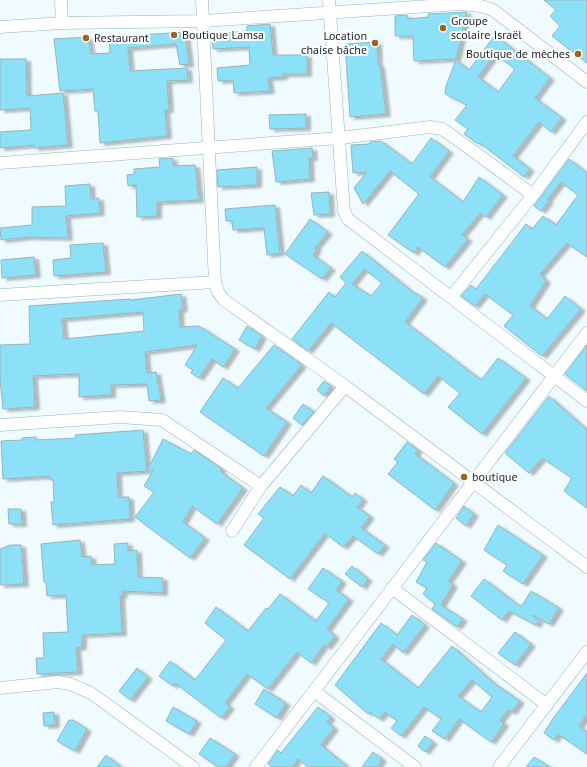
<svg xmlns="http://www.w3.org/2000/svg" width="587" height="767" font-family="'PT Sans',sans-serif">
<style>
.building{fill:#8ce1f8;stroke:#97b4bc;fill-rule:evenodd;filter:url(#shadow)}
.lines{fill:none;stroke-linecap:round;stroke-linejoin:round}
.minor-casing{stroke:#97b4bc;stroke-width:13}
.minor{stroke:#fff;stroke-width:12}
.poi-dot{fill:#9b641f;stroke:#fff;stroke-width:1.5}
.labels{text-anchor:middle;stroke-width:4;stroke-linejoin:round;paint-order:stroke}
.poi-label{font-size:12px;fill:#182326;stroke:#fff;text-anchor:start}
</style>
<defs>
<filter id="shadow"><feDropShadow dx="4.5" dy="2.5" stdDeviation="1" flood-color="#0004"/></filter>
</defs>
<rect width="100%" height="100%" fill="#effbfe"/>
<g class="building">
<polygon points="544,0 587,0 587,63 552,36 560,26 550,16 556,10"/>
<polygon points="467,12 456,59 414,61 413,36 395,36 395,16 407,15 408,19 428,17 428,14"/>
<polygon points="270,24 273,55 307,55 307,74 283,74 283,77 268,78 270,91 234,93 233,80 218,81 217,68 250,65 249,47 213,49 212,34 247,31 247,26"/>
<polygon points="185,32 189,64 180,65 176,44 128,48 130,71 187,68 188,80 167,81 169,110 165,110 167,136 100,143 98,111 95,111 93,89 60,91 54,39 88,37 91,54 110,53 109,36 125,35 125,36"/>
<path d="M495,35L550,78L535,98L562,118L551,132L539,122L513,156L530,169L524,177L480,143L478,144L464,134L468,129L455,120L467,105L445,94L446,86L456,60L469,70ZM495,54L515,69L498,92L478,77Z"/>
<polygon points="377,42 378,65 380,65 386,114 350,117 345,44"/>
<polygon points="0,59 26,59 27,96 63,93 68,145 34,148 34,145 0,148 0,132 31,130 30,108 0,110"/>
<polygon points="306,114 306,128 270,129 269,115"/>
<polygon points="431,138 449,151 430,177 463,202 479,177 503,195 486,217 480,213 462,235 468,239 445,267 418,247 414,253 388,235 419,194 390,171 363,204 354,188 367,172 353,173 351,145 369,144 370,142 381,141 412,164"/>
<polygon points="312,148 313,158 309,158 310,179 276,182 272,151"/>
<polygon points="173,158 173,166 195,165 199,200 157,202 157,216 137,217 136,185 128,186 127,175 134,174 134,169 160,167 159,159"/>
<polygon points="569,159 587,173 587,257 567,243 540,274 546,281 530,306 547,319 565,296 581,309 542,356 504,326 513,315 485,294 475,306 461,296 471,285 476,289 526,224 532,229 543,216 556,225 578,195 561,182 547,200 549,201 541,211 534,206"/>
<polygon points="257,167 257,185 218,187 217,170"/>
<polygon points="90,184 91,199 99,198 100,213 66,216 68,238 29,237 1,240 0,228 32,225 32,207 66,206 65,186"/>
<polygon points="329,192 330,214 314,215 311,193"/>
<polygon points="275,205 280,253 267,255 264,228 233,230 232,221 226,221 225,209"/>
<polygon points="310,219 328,232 315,248 317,249 313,255 331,268 322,279 285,254"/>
<polygon points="103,243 106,272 54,276 53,260 71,258 70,245"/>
<path d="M362,251L415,294L416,293L423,298L405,322L481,380L498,358L526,378L482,434L448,407L460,393L438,376L424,394L331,323L308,351L292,339L329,292L335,297L346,283L340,277ZM364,269L382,283L371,296L352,284Z"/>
<polygon points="34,257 36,275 2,278 1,260"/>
<path d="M181,294L183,309L179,310L180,327L199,326L235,349L223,367L212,359L199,378L191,373L193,370L185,365L197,345L145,352L147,373L156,372L161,400L149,401L147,384L111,385V395L79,397V374L33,376L35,407L3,409L0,379V345L30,344L29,306L130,299L131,300ZM143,312L144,331L64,339L62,319Z"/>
<polygon points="247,326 262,336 255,349 239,340"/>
<polygon points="274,345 302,365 266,408 287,422 264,456 200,412 223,378 238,388"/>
<polygon points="587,345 587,391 565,374"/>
<polygon points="324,381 331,386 324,396 317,390"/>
<polygon points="549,396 587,430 587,508 564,491 572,478 542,458 529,473 505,453"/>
<polygon points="303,404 314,412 302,425 293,418"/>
<polygon points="143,430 147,471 117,473 118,497 129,497 130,519 53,525 51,502 54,502 53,480 50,480 50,476 3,479 1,441 22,440 22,438 36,437 36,440 76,438 75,435"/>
<polygon points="163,439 191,454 194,450 222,469 220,471 243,488 217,524 192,506 183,522 205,538 190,558 135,517 154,492 144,486 153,471 147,471"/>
<polygon points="407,442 418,450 415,454 454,483 435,510 388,474 398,462 394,459"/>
<polygon points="323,476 352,497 355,493 363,499 357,507 370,516 361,528 385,545 378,554 353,536 343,547 325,533 290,579 244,545 264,518 258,514 280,487 293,496 301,485 311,493"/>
<polygon points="464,506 474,514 466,526 456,518"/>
<polygon points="8,509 21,509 22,524 9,524"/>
<polygon points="498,525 543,555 523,584 503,571 507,565 484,550"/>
<polygon points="80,540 82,557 91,556 92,565 115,564 114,544 128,543 128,551 137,550 138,577 163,578 163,593 122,591 123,595 120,596 122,633 82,635 82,647 76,648 78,672 37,674 36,658 44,658 43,633 68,632 66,595 47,596 46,582 44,582 41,544"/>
<polygon points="436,543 462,561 448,581 453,585 441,605 463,619 457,627 432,609 435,604 423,594 427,588 416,582 427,562 423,560"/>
<polygon points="10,545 21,545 24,584 0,585 0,549"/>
<polygon points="352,566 368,579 362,587 345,574"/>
<polygon points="323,568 342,581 336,590 349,599 327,629 335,636 327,647 324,645 311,663 297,652 268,689 247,674 225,703 230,707 221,718 175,683 173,686 159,676 170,661 195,680 226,640 205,623 216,607 248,631 266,608 268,609 280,594 316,621 329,603 308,589"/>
<polygon points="484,579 521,607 531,591 559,608 549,624 533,615 533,616 539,621 536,625 509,611 502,620 471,596"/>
<path d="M412,615L425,625L403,653L393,644L381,659L418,688L452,646L495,684L520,701L512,712L508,710L500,720L504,724L491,742L459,719L445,739L432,731L441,719L424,707L401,736L391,728L397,721L385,712L379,719L370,712L368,714L335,685L381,623L397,635ZM472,680L492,697L481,712L458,696Z"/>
<polygon points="515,632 531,644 515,665 498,653"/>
<polygon points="137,668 148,677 130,700 119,691"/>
<polygon points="587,673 587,714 579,726 587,732 587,754 558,734 554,740 544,733 552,720"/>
<polygon points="264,689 286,703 277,718 255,704"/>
<polygon points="173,707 197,721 189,734 166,721"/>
<polygon points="318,707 331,717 327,722 334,728 321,745 348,767 308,767 298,759 292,767 272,767 268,764 278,750 281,753"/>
<polygon points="54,712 55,725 44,726 43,713"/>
<polygon points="69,720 73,720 87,729 75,751 57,741"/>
<polygon points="425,736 433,742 425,752 418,746"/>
<polygon points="210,738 235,754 226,767 218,767 199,754"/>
<polygon points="373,752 382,759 377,767 362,767"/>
<polygon points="106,755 121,767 97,767"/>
<polygon points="534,757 550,767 526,767"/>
</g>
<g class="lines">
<g class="minor-casing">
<g id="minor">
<polyline points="61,0 62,23"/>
<polyline points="202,0 215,282 218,292 224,300 345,386 587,567"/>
<polyline points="329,0 344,211 348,219 587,401"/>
<polyline points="0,27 62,23 203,21 460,4 481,6 493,10 587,82"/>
<polyline points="0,163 340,138 430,127 442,129 451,135 533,195"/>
<polyline points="0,295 215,282"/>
<polyline points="451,297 533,195 587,122"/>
<polyline points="0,425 120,417 162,420 261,486"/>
<polyline points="232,531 261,486 345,386"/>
<polyline points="392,588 547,705"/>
<polyline points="0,688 58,682 70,684 91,693 193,767"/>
<polyline points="314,691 415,767"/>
<polyline points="256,767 587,333"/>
<polyline points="499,767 587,652"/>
</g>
</g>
<use href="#minor" class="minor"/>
</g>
<g class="poi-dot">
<circle cx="443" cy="28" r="4"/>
<circle cx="174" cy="35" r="4"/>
<circle cx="86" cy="38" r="4"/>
<circle cx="375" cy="43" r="4"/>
<circle cx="578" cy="54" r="4"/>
<circle cx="464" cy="477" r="4"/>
</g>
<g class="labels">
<g class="poi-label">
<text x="451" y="25">Groupe<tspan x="451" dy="14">scolaire Israël</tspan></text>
<text x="182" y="39">Boutique Lamsa</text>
<text x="367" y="40" text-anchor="end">Location<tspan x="367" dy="14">chaise bâche</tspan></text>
<text x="94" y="42">Restaurant</text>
<text x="570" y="58" text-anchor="end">Boutique de mèches</text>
<text x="472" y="481">boutique</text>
</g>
</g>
</svg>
